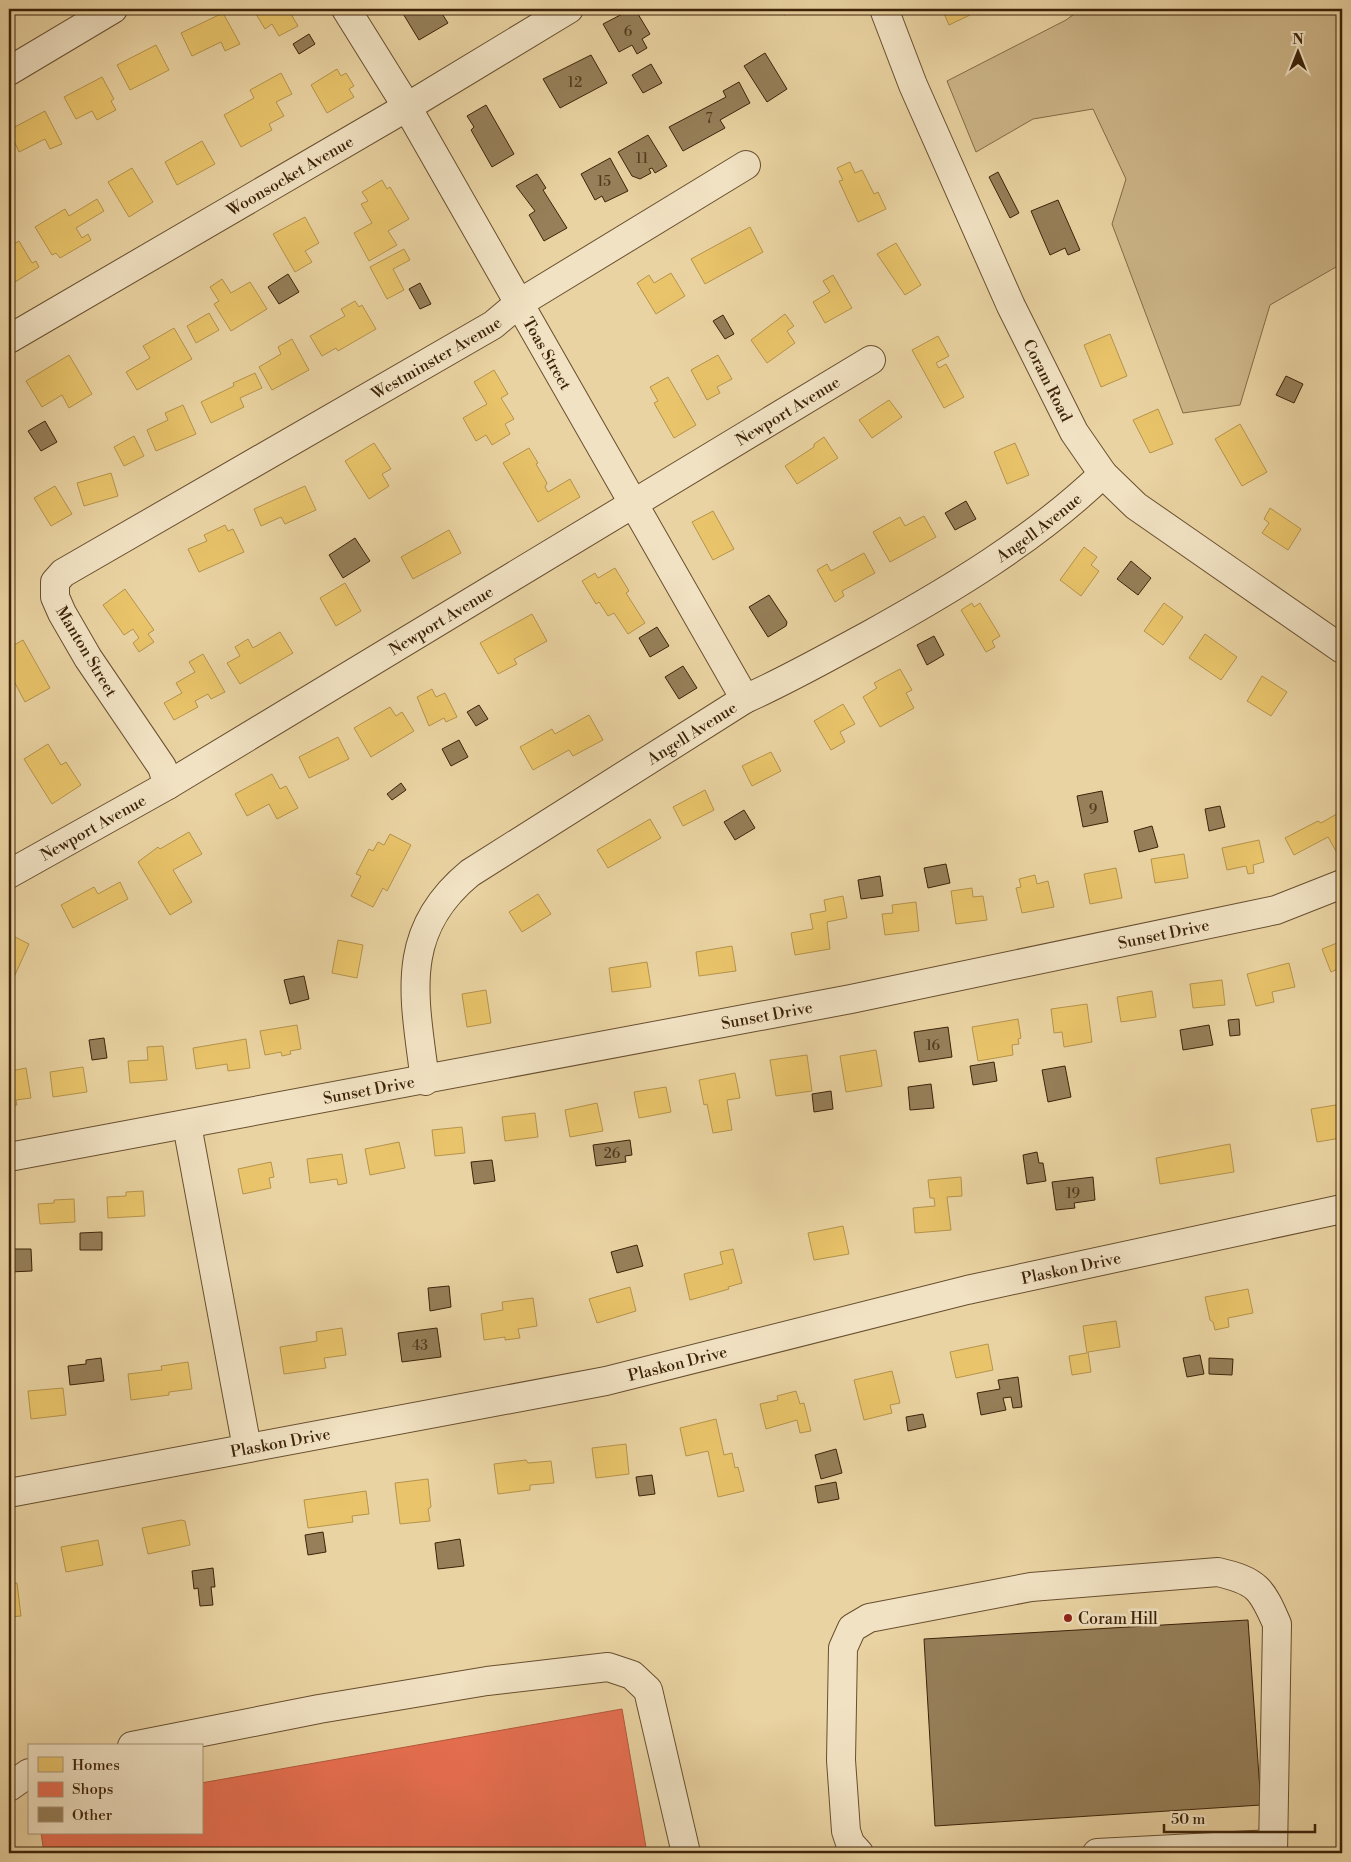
<svg xmlns="http://www.w3.org/2000/svg" width="1351" height="1862" font-family="'Libre Bodoni',serif">
<style>
.green{fill:#ccb588;stroke:#846c48}
.homes{fill:#e9c46a;stroke:#b5944d}
.shops{fill:#e76f51;stroke:#b4583b}
.building{fill:#967f59;stroke:#3c2309}
.lines{fill:none;stroke-linecap:round;stroke-linejoin:round}
.minor-casing{stroke:#684f2f;stroke-width:30}
.minor{stroke:#f1e2c3;stroke-width:28}
.poi-dot{fill:#8f2418;stroke:#f1e2c3;stroke-width:2}
.labels{text-anchor:middle;stroke-width:5;stroke-linejoin:round;paint-order:stroke}
.number-label{font-size:14px;fill:#523a1d}
.street-label{font-size:16px;fill:#3c2309;stroke:#f1e2c3}
.poi-label{font-size:16px;fill:#3c2309;stroke:#f1e2c3;text-anchor:start}
</style>
<rect width="100%" height="100%" fill="#ead3a2"/>
<filter id="stains"><feTurbulence type="fractalNoise" baseFrequency=".004" numOctaves="4"/><feColorMatrix values="0 0 0 0 .2 0 0 0 0 .09 0 0 0 0 .02 0 0 0 .5 -.17"/></filter>
<radialGradient id="worn" r=".72"><stop offset=".6" stop-color="#630" stop-opacity="0"/><stop offset="1" stop-color="#630" stop-opacity=".3"/></radialGradient>
<polygon class="green" points="1081,9 1342,9 1342,258 1336,267 1270,305 1240,405 1183,413 1112,224 1126,179 1093,109 1033,119 976,152 947,81 1066,20"/>
<g class="homes">
<polygon points="253,9 288,9 298,26 279,36 272,24 265,29"/>
<polygon points="942,9 967,9 970,15 949,25"/>
<polygon points="223,13 240,44 225,51 221,42 192,56 181,33"/>
<polygon points="156,45 169,70 130,90 117,65"/>
<polygon points="337,69 341,76 346,73 354,86 349,89 354,97 327,113 311,85"/>
<polygon points="281,73 292,94 276,102 284,116 269,124 272,130 241,147 224,115 254,98 250,90"/>
<polygon points="102,77 114,99 111,101 116,110 97,120 92,111 76,119 64,97"/>
<polygon points="45,111 62,144 50,149 45,139 19,152 9,130"/>
<polygon points="202,141 215,164 177,185 165,162"/>
<polygon points="850,162 855,173 862,170 874,194 878,192 886,209 858,222 839,181 843,180 837,168"/>
<polygon points="132,168 153,202 129,217 108,182"/>
<polygon points="382,180 387,189 390,187 409,219 388,231 397,245 369,261 354,233 372,223 361,204 368,201 362,192"/>
<polygon points="97,199 104,211 76,228 82,238 88,234 91,240 60,258 56,253 52,255 35,227 65,209 69,216"/>
<polygon points="305,217 319,243 305,251 312,262 295,272 273,234"/>
<polygon points="750,227 763,252 705,284 691,259"/>
<polygon points="19,241 32,263 36,261 39,267 15,282 11,276 9,277 9,247"/>
<polygon points="896,243 921,285 905,295 877,254"/>
<polygon points="404,249 410,260 393,269 404,290 387,299 370,267"/>
<polygon points="671,273 685,296 656,314 637,283 649,275 654,283"/>
<polygon points="833,275 852,308 825,323 813,302 830,292 823,281"/>
<polygon points="222,279 231,293 250,282 267,309 231,331 214,304 219,301 210,287"/>
<polygon points="355,301 359,307 362,305 376,329 338,351 336,348 322,356 310,336 345,316 341,309"/>
<polygon points="209,313 219,330 196,343 187,326"/>
<polygon points="785,314 794,326 787,331 795,343 767,363 751,340"/>
<polygon points="174,328 192,359 137,390 126,372 150,358 143,346"/>
<polygon points="1110,334 1127,376 1101,387 1084,345"/>
<polygon points="938,336 949,356 936,363 939,368 946,364 964,397 944,408 912,350"/>
<polygon points="292,339 309,370 272,390 259,367 281,354 278,347"/>
<polygon points="69,355 92,394 69,408 62,395 42,407 26,381"/>
<polygon points="718,355 732,379 717,387 720,393 707,400 691,370"/>
<polygon points="494,370 508,394 501,398 514,419 505,424 510,434 492,445 486,435 476,441 463,418 487,404 474,382"/>
<polygon points="255,373 262,388 240,398 244,407 211,423 201,402 234,386 233,383"/>
<polygon points="668,377 696,425 674,438 654,403 658,401 650,387"/>
<polygon points="889,400 902,417 872,438 859,420"/>
<polygon points="183,405 196,434 156,451 147,430 168,420 165,413"/>
<polygon points="1158,409 1173,444 1150,453 1133,420"/>
<polygon points="9,422 15,433 9,436"/>
<polygon points="1240,424 1267,472 1242,486 1215,439"/>
<polygon points="134,436 144,456 124,466 114,447"/>
<polygon points="824,437 838,458 797,484 785,466 814,447 814,444"/>
<polygon points="374,443 391,469 382,474 389,486 369,499 345,461"/>
<polygon points="1015,443 1029,475 1007,484 994,452"/>
<polygon points="529,448 538,463 536,464 547,483 545,487 548,492 570,479 580,497 538,522 503,463"/>
<polygon points="111,473 118,496 84,506 77,483"/>
<polygon points="55,486 72,514 51,526 34,498"/>
<polygon points="305,486 316,510 285,524 281,517 261,526 254,509"/>
<polygon points="1270,508 1301,529 1288,550 1262,533 1269,523 1264,519"/>
<polygon points="713,511 734,549 713,560 692,522"/>
<polygon points="924,516 936,537 890,562 873,532 900,517 905,526"/>
<polygon points="225,525 228,531 233,529 244,552 199,572 188,549 207,541 204,535"/>
<polygon points="449,530 461,553 413,579 401,557"/>
<polygon points="1084,547 1097,557 1091,565 1099,571 1081,596 1060,580"/>
<polygon points="864,553 875,573 842,591 844,596 835,602 817,570 827,564 831,571"/>
<polygon points="615,568 629,591 626,593 645,623 628,634 614,613 608,616 599,602 596,604 582,581 595,573 598,578"/>
<polygon points="345,583 361,611 336,626 320,598"/>
<polygon points="125,589 154,630 148,634 154,642 139,652 133,643 139,638 133,629 124,635 103,605"/>
<polygon points="972,603 974,607 980,603 1000,636 992,641 995,647 986,652 961,610"/>
<polygon points="1164,603 1183,617 1163,645 1144,631"/>
<polygon points="532,614 547,641 514,659 517,664 498,674 480,643"/>
<polygon points="280,632 293,653 240,684 227,663 240,656 235,647 248,639 253,648"/>
<polygon points="1205,634 1237,657 1221,680 1189,658"/>
<polygon points="23,640 50,688 25,702 9,672 9,648"/>
<polygon points="203,654 225,692 211,699 208,694 195,701 198,707 174,720 164,703 182,693 176,683 195,672 189,662"/>
<polygon points="900,669 912,690 906,693 914,708 880,727 863,697 877,688 874,683"/>
<polygon points="1262,676 1287,692 1271,716 1247,701"/>
<polygon points="432,689 436,697 445,693 457,717 446,722 444,718 429,726 417,697"/>
<polygon points="843,704 855,724 840,732 845,742 831,750 814,721"/>
<polygon points="390,707 396,716 402,712 414,731 371,757 354,728"/>
<polygon points="589,715 603,740 573,756 569,750 533,770 520,747 552,729 555,734"/>
<polygon points="338,737 349,759 309,778 299,757"/>
<polygon points="48,744 61,765 66,762 81,785 52,804 24,759"/>
<polygon points="771,752 781,771 752,786 742,766"/>
<polygon points="272,774 280,789 286,786 298,808 277,819 269,804 247,816 235,794"/>
<polygon points="705,790 714,810 683,826 673,807"/>
<polygon points="1342,811 1342,848 1336,851 1328,837 1294,855 1285,838 1318,821 1321,823"/>
<polygon points="650,819 661,838 608,868 597,850"/>
<polygon points="189,832 202,854 173,870 192,902 170,915 138,862 158,847 160,849"/>
<polygon points="390,834 411,845 387,891 383,888 373,907 351,896 361,876 356,874 369,849 373,851 378,842 384,845"/>
<polygon points="1259,840 1264,862 1253,865 1254,873 1248,874 1246,866 1227,870 1222,848"/>
<polygon points="1184,854 1188,878 1155,883 1151,859"/>
<polygon points="1116,868 1122,898 1090,904 1084,874"/>
<polygon points="1035,875 1037,884 1048,881 1054,907 1022,913 1016,888 1021,887 1019,879"/>
<polygon points="120,882 128,899 73,928 61,905 94,887 98,894"/>
<polygon points="972,888 973,897 983,896 987,920 956,924 951,891"/>
<polygon points="538,894 551,914 522,932 509,912"/>
<polygon points="843,896 847,918 827,922 830,949 795,955 791,933 813,929 810,914 826,911 824,900"/>
<polygon points="916,902 919,931 885,935 882,914 893,913 892,905"/>
<polygon points="9,934 29,944 14,977 9,975"/>
<polygon points="338,940 363,945 357,978 332,973"/>
<polygon points="1342,941 1342,967 1331,972 1322,949"/>
<polygon points="732,946 736,971 699,976 696,952"/>
<polygon points="647,962 651,987 612,992 609,968"/>
<polygon points="1289,963 1295,987 1272,992 1274,1002 1256,1006 1247,974"/>
<polygon points="1222,980 1225,1005 1193,1008 1190,984"/>
<polygon points="486,990 491,1023 467,1027 462,994"/>
<polygon points="1152,991 1156,1017 1121,1022 1117,997"/>
<polygon points="1087,1004 1092,1042 1064,1047 1062,1032 1054,1033 1051,1009"/>
<polygon points="1018,1019 1021,1038 1018,1039 1019,1044 1012,1045 1013,1055 978,1061 972,1027"/>
<polygon points="297,1025 301,1049 290,1051 291,1054 282,1056 281,1052 265,1055 260,1031"/>
<polygon points="246,1039 250,1068 228,1071 227,1064 196,1069 193,1048"/>
<polygon points="163,1046 167,1080 130,1083 128,1061 148,1060 147,1047"/>
<polygon points="876,1050 882,1086 846,1092 840,1056"/>
<polygon points="807,1055 812,1091 776,1096 770,1060"/>
<polygon points="83,1067 87,1092 53,1097 50,1072"/>
<polygon points="26,1068 31,1098 16,1100 17,1105 9,1107 11,1071"/>
<polygon points="735,1073 740,1098 727,1100 732,1130 713,1133 707,1104 704,1105 699,1080"/>
<polygon points="666,1087 671,1112 639,1118 634,1092"/>
<polygon points="597,1103 603,1131 570,1137 565,1110"/>
<polygon points="1342,1104 1341,1138 1317,1142 1311,1109"/>
<polygon points="535,1113 538,1137 505,1141 502,1117"/>
<polygon points="462,1127 465,1153 435,1156 432,1130"/>
<polygon points="399,1142 405,1168 370,1175 365,1149"/>
<polygon points="1230,1144 1234,1172 1160,1184 1156,1158"/>
<polygon points="342,1154 347,1183 338,1185 337,1179 310,1183 307,1159"/>
<polygon points="271,1162 274,1177 269,1178 271,1188 243,1194 238,1169"/>
<polygon points="961,1177 962,1196 947,1197 951,1230 915,1233 913,1208 935,1206 934,1198 930,1198 928,1180"/>
<polygon points="143,1191 145,1216 108,1218 107,1197 126,1196 126,1192"/>
<polygon points="74,1199 75,1222 40,1224 38,1204 54,1203 54,1200"/>
<polygon points="843,1226 849,1254 814,1260 808,1233"/>
<polygon points="733,1249 742,1283 728,1287 729,1289 690,1300 684,1274 723,1264 720,1252"/>
<polygon points="630,1287 636,1311 597,1323 589,1299"/>
<polygon points="1248,1289 1253,1313 1228,1318 1229,1327 1215,1330 1213,1322 1210,1320 1205,1297"/>
<polygon points="533,1298 537,1326 518,1329 520,1338 505,1340 505,1337 484,1340 481,1314 503,1310 502,1302"/>
<polygon points="1116,1321 1120,1347 1088,1352 1091,1372 1072,1375 1069,1356 1087,1353 1083,1326"/>
<polygon points="342,1328 346,1355 324,1358 326,1368 284,1374 280,1347 317,1341 316,1332"/>
<polygon points="988,1344 993,1370 956,1378 950,1352"/>
<polygon points="188,1362 192,1389 169,1392 169,1395 131,1400 128,1374 162,1370 161,1366"/>
<polygon points="892,1371 900,1403 890,1405 892,1413 864,1420 854,1380"/>
<polygon points="63,1388 66,1415 31,1419 28,1391"/>
<polygon points="796,1391 800,1404 804,1403 811,1431 800,1433 797,1420 766,1429 760,1404 778,1400 777,1396"/>
<polygon points="716,1419 724,1455 732,1453 735,1468 738,1467 744,1491 718,1497 708,1451 686,1456 680,1428"/>
<polygon points="626,1444 629,1474 596,1478 592,1448"/>
<polygon points="526,1460 528,1463 551,1461 554,1483 530,1485 530,1490 498,1494 494,1464"/>
<polygon points="428,1479 431,1507 428,1509 430,1521 400,1524 395,1483"/>
<polygon points="366,1491 369,1514 352,1516 353,1522 308,1528 304,1500"/>
<polygon points="181,1520 185,1521 190,1545 148,1554 142,1528"/>
<polygon points="98,1540 103,1565 66,1572 61,1547"/>
<polygon points="9,1561 11,1584 17,1583 21,1616 9,1617"/>
</g>
<polygon class="shops" points="622,1709 647,1853 44,1853 41,1833 201,1833 201,1783"/>
<g class="building">
<polygon points="407,9 439,9 448,23 419,40 402,12"/>
<polygon points="632,9 635,9 650,34 642,39 647,48 637,54 632,45 619,52 603,24"/>
<polygon points="780,9 795,9 784,15"/>
<polygon points="309,34 315,44 299,54 293,44"/>
<polygon points="765,53 787,89 767,102 744,66"/>
<polygon points="591,55 607,83 560,108 543,79"/>
<polygon points="651,64 662,83 643,93 632,75"/>
<polygon points="739,82 750,103 720,120 725,128 683,151 669,127 726,97 723,91"/>
<polygon points="486,105 514,154 492,167 471,130 474,127 467,116"/>
<polygon points="648,135 667,166 655,173 652,168 649,169 651,173 640,179 632,176 618,152"/>
<polygon points="610,158 628,191 605,202 602,196 595,200 581,174"/>
<polygon points="998,172 1019,213 1010,218 989,177"/>
<polygon points="537,174 546,188 543,190 567,228 544,241 529,215 535,211 516,186"/>
<polygon points="1058,200 1080,250 1068,255 1065,248 1050,255 1031,211"/>
<polygon points="288,274 299,292 279,304 268,287"/>
<polygon points="420,283 431,304 420,309 409,289"/>
<polygon points="723,315 734,334 725,339 713,321"/>
<polygon points="1286,376 1303,384 1294,403 1276,395"/>
<polygon points="45,421 57,442 41,451 28,431"/>
<polygon points="966,501 976,519 955,530 945,513"/>
<polygon points="355,538 370,561 343,578 329,555"/>
<polygon points="1131,561 1151,578 1138,595 1117,579"/>
<polygon points="769,595 787,622 786,626 768,637 749,607"/>
<polygon points="657,627 669,646 650,657 639,638"/>
<polygon points="934,636 944,655 927,665 917,645"/>
<polygon points="683,666 697,688 679,699 665,677"/>
<polygon points="479,705 488,719 476,726 467,712"/>
<polygon points="459,740 468,757 451,766 442,749"/>
<polygon points="401,783 406,790 392,800 387,794"/>
<polygon points="1102,791 1108,822 1083,827 1077,796"/>
<polygon points="1220,806 1225,827 1209,831 1205,809"/>
<polygon points="744,810 755,828 735,840 724,822"/>
<polygon points="1152,826 1158,847 1139,852 1134,831"/>
<polygon points="946,864 950,883 928,888 924,868"/>
<polygon points="880,876 883,896 861,899 858,880"/>
<polygon points="304,976 309,999 290,1004 284,980"/>
<polygon points="1239,1019 1240,1035 1230,1036 1228,1020"/>
<polygon points="1209,1025 1213,1045 1183,1050 1180,1030"/>
<polygon points="948,1027 952,1057 919,1062 914,1032"/>
<polygon points="104,1038 107,1058 92,1060 89,1040"/>
<polygon points="994,1062 997,1081 973,1085 970,1066"/>
<polygon points="1065,1066 1071,1097 1048,1102 1042,1070"/>
<polygon points="931,1084 934,1108 910,1110 908,1087"/>
<polygon points="831,1091 833,1109 814,1112 812,1094"/>
<polygon points="630,1140 632,1155 625,1156 626,1162 596,1166 593,1145"/>
<polygon points="1037,1152 1039,1163 1043,1163 1046,1181 1027,1184 1023,1155"/>
<polygon points="492,1160 495,1181 474,1184 471,1162"/>
<polygon points="1093,1177 1095,1200 1074,1203 1075,1208 1056,1210 1052,1182"/>
<polygon points="102,1232 102,1250 80,1250 80,1233"/>
<polygon points="637,1245 643,1266 617,1273 611,1252"/>
<polygon points="9,1249 31,1249 32,1271 10,1272"/>
<polygon points="449,1286 451,1307 430,1311 428,1288"/>
<polygon points="437,1328 441,1357 402,1362 398,1333"/>
<polygon points="1200,1355 1204,1374 1187,1377 1183,1358"/>
<polygon points="101,1358 104,1381 70,1385 68,1366 86,1364 86,1360"/>
<polygon points="1209,1358 1233,1359 1232,1375 1209,1374"/>
<polygon points="1018,1377 1022,1407 1013,1408 1011,1397 1003,1398 1006,1410 981,1415 977,1393 1000,1389 998,1380"/>
<polygon points="923,1414 926,1427 908,1431 906,1417"/>
<polygon points="836,1449 842,1473 821,1479 815,1455"/>
<polygon points="652,1475 655,1494 639,1496 636,1477"/>
<polygon points="836,1482 839,1499 818,1503 815,1486"/>
<polygon points="323,1532 326,1552 308,1555 305,1535"/>
<polygon points="460,1539 464,1566 438,1569 435,1543"/>
<polygon points="213,1568 215,1587 211,1587 213,1605 200,1606 198,1588 194,1589 192,1571"/>
<polygon points="1248,1620 1261,1805 935,1826 924,1639"/>
</g>
<g class="lines">
<g class="minor-casing">
<g id="minor">
<path id="s1" d="M346,9L407,107L745,699"/>
<path id="s2" d="M884,9L913,85L1011,306L1074,432L1103,474L1136,506L1342,649"/>
<polyline points="9,71 113,9"/>
<path id="s3" d="M9,339L407,107L569,9"/>
<path id="s4" d="M168,785L162,767L88,658L62,613L55,597V582L63,573L493,325L518,304L746,165"/>
<path id="s5" d="M9,874L168,785L871,360"/>
<path id="s6" d="M425,1081C415,999 397,933 470,873L745,699C788,680 828,657 869,635C952,589 1034,540 1103,474"/>
<polyline points="187,1125 247,1448"/>
<path id="s7" d="M9,1157L851,999L1276,910L1342,884"/>
<path id="s8" d="M9,1493L606,1381L967,1290L1342,1209"/>
<polyline points="132,1746 319,1709 487,1681 608,1667 632,1675 648,1690 686,1853"/>
<polyline points="9,1787 29,1773"/>
<path d="M859,1853L850,1843L846,1831L841,1760L843,1648L852,1628L869,1618L1031,1587L1218,1572C1257,1581 1262,1589 1277,1624L1273,1853"/>
<polyline points="1097,1853 1273,1844"/>
</g>
</g>
<use href="#minor" class="minor"/>
</g>
<circle class="poi-dot" cx="1068" cy="1618" r="5"/>
<g class="labels">
<g class="number-label">
<text x="628" y="36">6</text>
<text x="575" y="87">12</text>
<text x="709" y="123">7</text>
<text x="642" y="163">11</text>
<text x="604" y="186">15</text>
<text x="1093" y="814">9</text>
<text x="933" y="1050">16</text>
<text x="612" y="1158">26</text>
<text x="1073" y="1198">19</text>
<text x="420" y="1350">43</text>
</g>
<g class="street-label">
<text dy="6" stroke="none"><textPath href="#s3" startOffset="325">Woonsocket Avenue</textPath></text>
<text dy="6" stroke="none"><textPath href="#s1" startOffset="399">Toas Street</textPath></text>
<text dy="6" stroke="none"><textPath href="#s4" startOffset="678">Westminster Avenue</textPath></text>
<text dy="6" stroke="none"><textPath href="#s2" startOffset="406">Coram Road</textPath></text>
<text dy="6" stroke="none"><textPath href="#s5" startOffset="906">Newport Avenue</textPath></text>
<text dy="6" stroke="none"><textPath href="#s6" startOffset="892">Angell Avenue</textPath></text>
<text dy="6" stroke="none"><textPath href="#s5" startOffset="501">Newport Avenue</textPath></text>
<text transform="translate(87 651) rotate(59)" y="6">Manton Street</text>
<text dy="6" stroke="none"><textPath href="#s6" startOffset="488">Angell Avenue</textPath></text>
<text dy="6" stroke="none"><textPath href="#s5" startOffset="96">Newport Avenue</textPath></text>
<text dy="6" stroke="none"><textPath href="#s7" startOffset="1176">Sunset Drive</textPath></text>
<text dy="6" stroke="none"><textPath href="#s7" startOffset="771">Sunset Drive</textPath></text>
<text dy="6" stroke="none"><textPath href="#s7" startOffset="366">Sunset Drive</textPath></text>
<text dy="6" stroke="none"><textPath href="#s8" startOffset="1086">Plaskon Drive</textPath></text>
<text dy="6" stroke="none"><textPath href="#s8" startOffset="681">Plaskon Drive</textPath></text>
<text dy="6" stroke="none"><textPath href="#s8" startOffset="276">Plaskon Drive</textPath></text>
</g>
<g class="poi-label">
<text x="1078" y="1624">Coram Hill</text>
</g>
</g>
<rect width="1351" height="1862" fill="none" stroke="#ead3a2" stroke-width="30"/>
<rect x="10" y="10" width="1331" height="1842" fill="none" stroke="#3c2309" stroke-width="2.5"/>
<rect x="15" y="15" width="1321" height="1832" fill="none" stroke="#3c2309"/>
<rect x="28" y="1744" width="175" height="90" fill="#f1e2c3" stroke="#a99679"/>
<rect x="38" y="1757" width="25" height="15" fill="#e9c46a" stroke="#a99679"/>
<text x="72" y="1770" font-size="15" fill="#3c2309">Homes</text>
<rect x="38" y="1782" width="25" height="15" fill="#e76f51" stroke="#a99679"/>
<text x="72" y="1794" font-size="15" fill="#3c2309">Shops</text>
<rect x="38" y="1807" width="25" height="15" fill="#967f59" stroke="#a99679"/>
<text x="72" y="1820" font-size="15" fill="#3c2309">Other</text>
<g transform="translate(1298 52)" stroke="#f1e2c3" stroke-width="4" paint-order="stroke">
<path d="M0-4L9 19L0 12L-9 19Z" fill="#3c2309"/>
<text y="-8" font-size="14" font-weight="bold" text-anchor="middle" fill="#3c2309">N</text>
</g>
<path d="M1164 1824v8h151v-8" fill="none" stroke="#3c2309" stroke-width="2.5"/>
<text x="1171" y="1824" font-size="15" fill="#3c2309" stroke="#f1e2c3" stroke-width="4" paint-order="stroke">50 m</text>
<rect width="100%" height="100%" filter="url(#stains)"/>
<rect width="100%" height="100%" fill="url(#worn)"/>
</svg>
